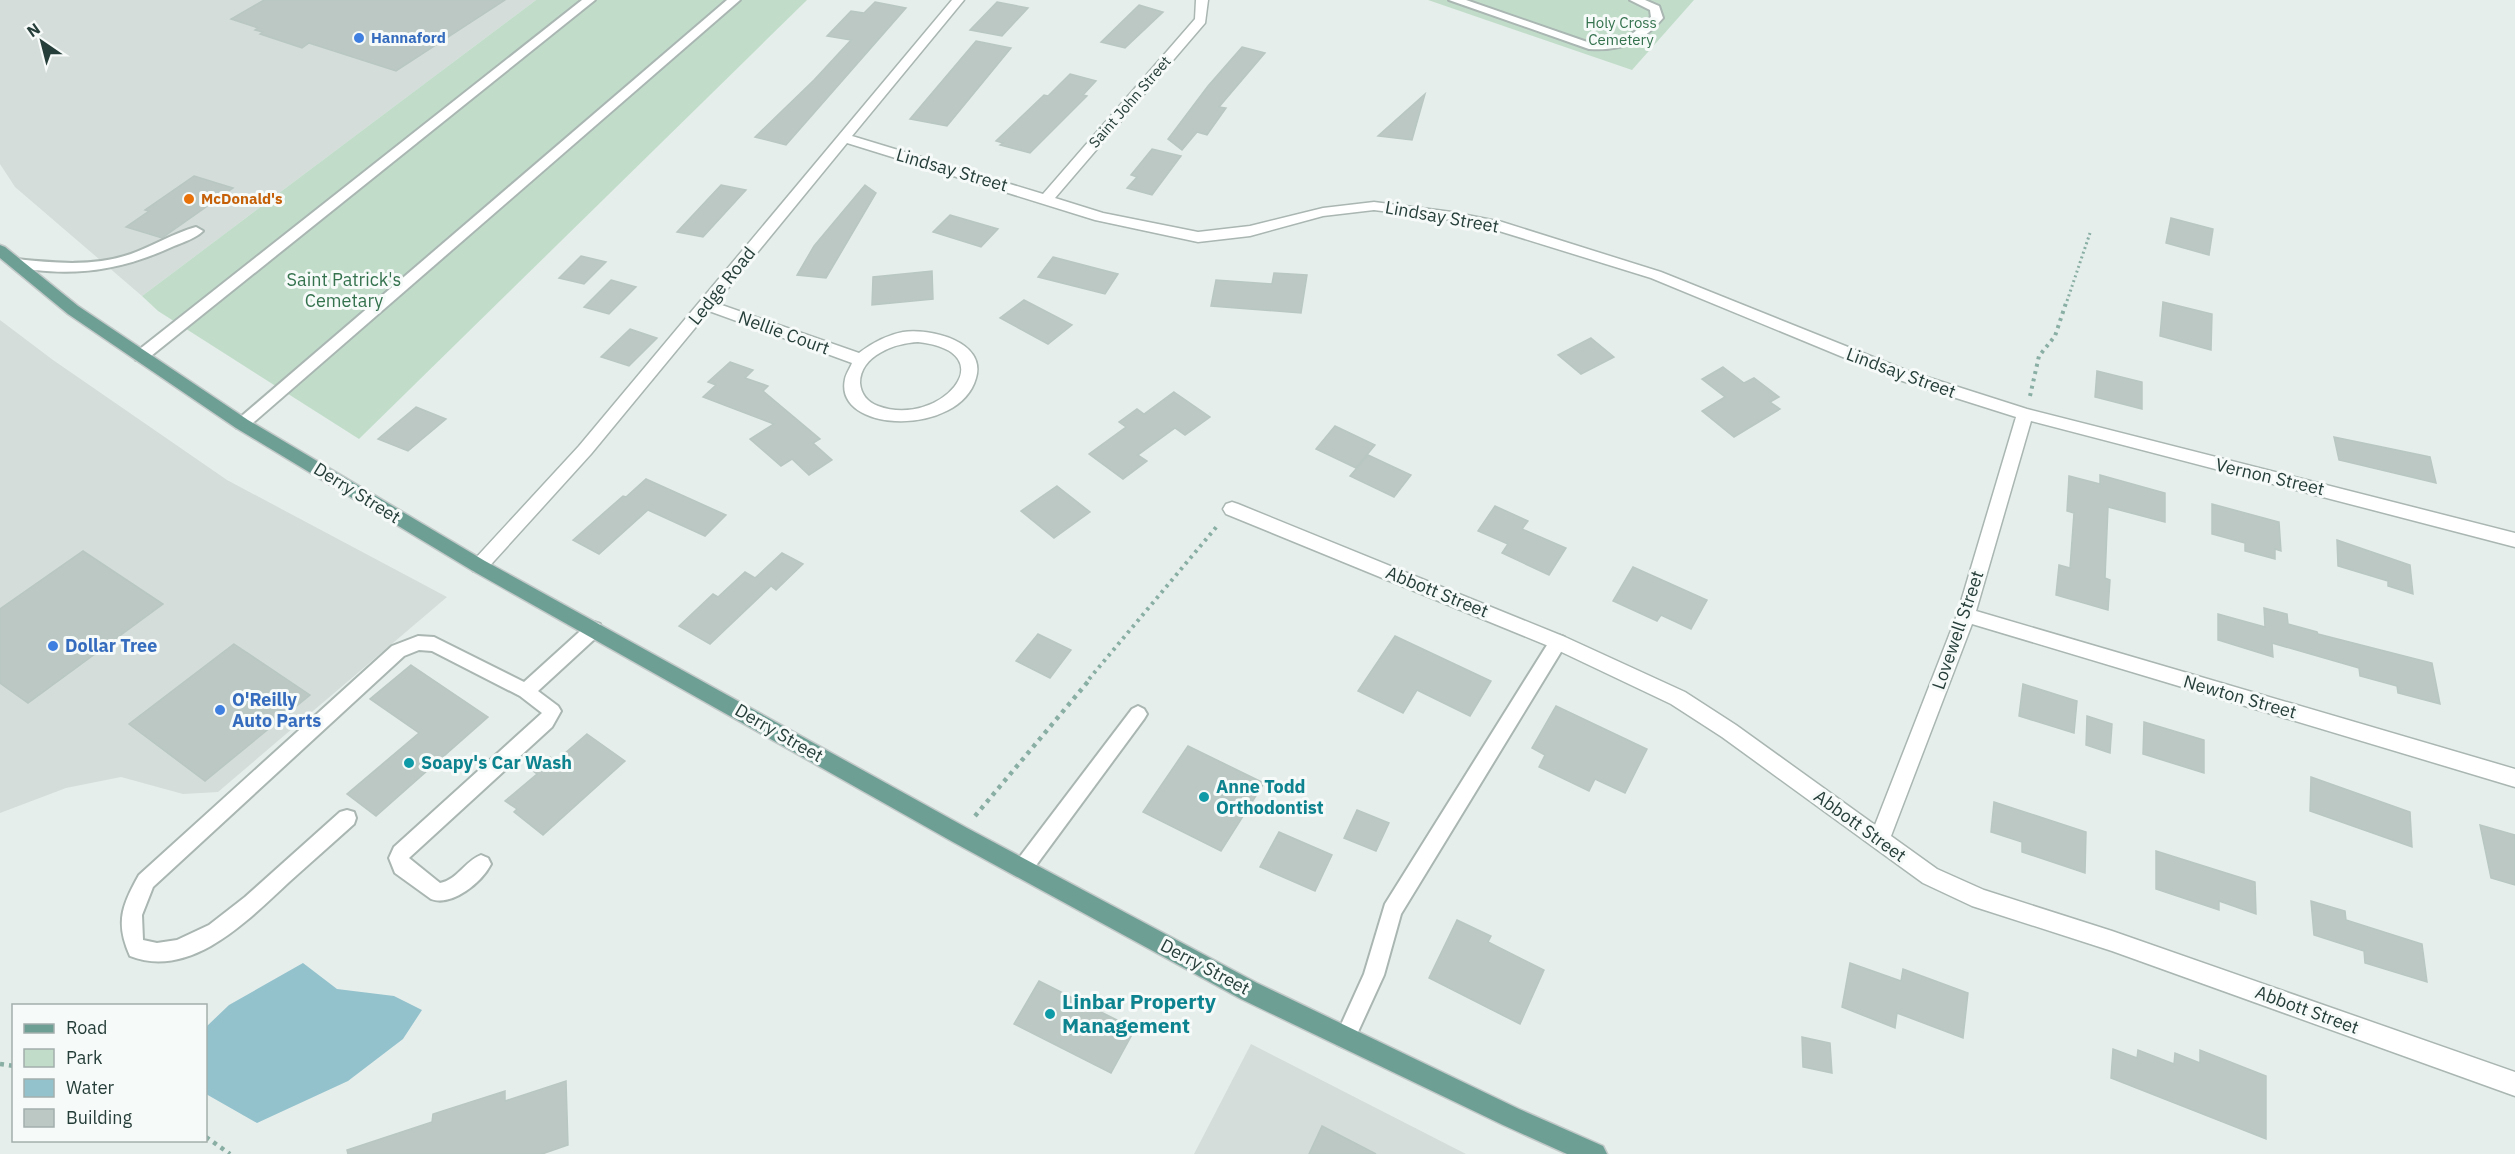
<svg xmlns="http://www.w3.org/2000/svg" width="2515" height="1154" font-family="'IBM Plex Sans',sans-serif">
<style>
.built{fill:#d4ddda}
.green{fill:#c1ddca}
.water{fill:#93c2cd}
.building{fill:#bbc8c4;stroke:#b9c7c2;stroke-width:1.5}
.lines{fill:none;stroke-linecap:round;stroke-linejoin:round}
.service-casing{stroke:#a9b6b2;stroke-width:4}
.minor-casing{stroke:#a9b6b2;stroke-width:3}
.primary-casing{stroke:#c2c9c8;stroke-width:3}
.path-far2{stroke:#89aea4;stroke-width:3;stroke-dasharray:2 3;stroke-linecap:butt}
.path-far1{stroke:#89aea4;stroke-width:4;stroke-dasharray:3 4.5;stroke-linecap:butt}
.path{stroke:#89aea4;stroke-width:4.5;stroke-dasharray:4 5;stroke-linecap:butt}
.service{fill:#fff;fill-rule:evenodd}
.minor{fill:#fff;fill-rule:evenodd}
.primary{fill:#6e9f95;fill-rule:evenodd}
.shop-dot{fill:#3f7fe0;stroke:#f6faf8;stroke-width:2}
.food-dot{fill:#e8710a;stroke:#f6faf8;stroke-width:2}
.culture-dot{fill:#0f9aa8;stroke:#f6faf8;stroke-width:2}
.labels{text-anchor:middle;stroke-width:6;stroke-linejoin:round;paint-order:stroke}
.far-park-label{font-size:15px;fill:#34724e;stroke:#f6faf8}
.far-shop-label{font-size:15px;font-weight:bold;fill:#366cbe;stroke:#f6faf8;text-anchor:start}
.far-street-label{font-size:15px;fill:#263e39;stroke:#f6faf8}
.far-food-label{font-size:15px;font-weight:bold;fill:#c56008;stroke:#f6faf8;text-anchor:start}
.street-label{font-size:18px;fill:#263e39;stroke:#f6faf8}
.park-label{font-size:18px;fill:#34724e;stroke:#f6faf8}
.shop-label{font-size:18px;font-weight:bold;fill:#366cbe;stroke:#f6faf8;text-anchor:start}
.culture-label{font-size:18px;font-weight:bold;fill:#0d838f;stroke:#f6faf8;text-anchor:start}
.near-culture-label{font-size:21px;font-weight:bold;fill:#0d838f;stroke:#f6faf8;text-anchor:start}
</style>
<rect width="100%" height="100%" fill="#e6eeeb"/>
<g class="built">
<polygon points="0,0 536,0 142,296 15,187 0,164"/>
<polygon points="0,320 53,360 227,480 447,597 218,792 183,794 121,777 66,788 0,813"/>
<polygon points="1251,1044 1466,1154 1194,1154"/>
</g>
<g class="green">
<polygon points="536,0 807,0 359,439 158,311 142,296"/>
<polygon points="1428,0 1694,0 1632,70"/>
</g>
<polygon class="water" points="303,963 337,989 394,996 422,1010 403,1039 348,1081 257,1123 206,1094 206,1027 229,1005"/>
<g class="building">
<polygon points="264,0 505,0 396,71 309,43 302,48 260,34 263,32 255,30 258,28 231,19"/>
<polygon points="875,2 906,8 786,145 755,137 814,80 851,40 827,36 851,11 864,13"/>
<polygon points="997,2 1028,8 1002,36 970,30"/>
<polygon points="1139,5 1163,12 1125,48 1101,42"/>
<polygon points="976,41 1011,48 947,126 910,119"/>
<polygon points="1242,47 1265,53 1219,107 1226,108 1207,135 1197,132 1182,150 1168,139 1208,86"/>
<polygon points="1070,74 1096,81 1083,95 1087,96 1030,153 1000,145 1003,143 996,141 1044,95 1048,96"/>
<polygon points="1425,94 1412,140 1378,136"/>
<polygon points="1152,149 1181,156 1152,195 1127,188 1137,177 1131,175"/>
<polygon points="194,176 233,188 162,238 126,227 149,211 145,210"/>
<polygon points="721,185 746,190 703,237 677,232"/>
<polygon points="865,185 876,193 826,278 797,275 814,246"/>
<polygon points="950,215 998,229 981,247 933,232"/>
<polygon points="2171,218 2213,229 2209,255 2166,243"/>
<polygon points="581,256 606,262 584,284 559,278"/>
<polygon points="1053,257 1118,274 1105,294 1038,277"/>
<polygon points="932,271 933,299 872,305 873,277"/>
<polygon points="1274,273 1307,275 1301,313 1211,306 1216,280 1272,284"/>
<polygon points="611,280 636,287 609,314 584,307"/>
<polygon points="1024,300 1072,325 1048,344 1000,318"/>
<polygon points="2163,302 2212,314 2211,350 2160,336"/>
<polygon points="630,329 657,338 629,366 601,357"/>
<polygon points="1591,338 1614,357 1581,374 1558,355"/>
<polygon points="730,362 753,370 745,378 768,386 763,391 820,439 813,443 832,460 809,475 792,459 781,466 750,439 774,424 703,397 716,385 708,382"/>
<polygon points="1723,367 1744,383 1754,378 1779,397 1770,402 1780,409 1734,437 1702,411 1725,397 1702,379"/>
<polygon points="2097,371 2142,382 2142,409 2095,397"/>
<polygon points="1174,392 1210,417 1185,435 1175,428 1138,455 1147,461 1123,479 1089,454 1126,427 1119,422 1137,409 1144,414"/>
<polygon points="416,407 446,419 408,451 378,439"/>
<polygon points="1335,426 1375,445 1356,468 1316,449"/>
<polygon points="2334,437 2430,457 2436,483 2339,460"/>
<polygon points="1368,455 1411,475 1394,497 1350,476"/>
<polygon points="2100,475 2165,493 2165,522 2108,507 2105,578 2110,580 2108,610 2056,595 2059,565 2070,568 2074,513 2067,511 2069,476 2100,484"/>
<polygon points="646,479 726,515 705,536 648,510 599,554 573,540 623,496 626,497"/>
<polygon points="1057,486 1090,512 1054,538 1021,511"/>
<polygon points="2212,504 2279,522 2281,551 2275,549 2275,559 2245,551 2245,543 2212,534"/>
<polygon points="1495,506 1528,521 1522,529 1566,548 1549,575 1502,553 1508,544 1478,531"/>
<polygon points="2337,540 2410,565 2413,594 2388,586 2388,581 2338,566"/>
<polygon points="83,551 163,604 28,703 0,683 0,609"/>
<polygon points="782,553 803,564 776,590 771,586 710,644 679,626 713,594 718,597 745,572 755,578"/>
<polygon points="1633,567 1707,600 1691,629 1661,615 1657,621 1613,601"/>
<polygon points="2264,608 2287,614 2288,624 2317,632 2318,634 2432,663 2440,704 2398,693 2397,686 2360,676 2359,668 2272,643 2273,657 2218,640 2218,614 2265,627"/>
<polygon points="1038,634 1071,650 1050,678 1016,661"/>
<polygon points="1395,636 1491,681 1470,716 1417,690 1403,713 1358,691"/>
<polygon points="234,644 310,695 205,781 129,724"/>
<polygon points="411,665 488,717 376,816 347,794 419,733 370,699"/>
<polygon points="2023,684 2077,701 2074,733 2019,716"/>
<polygon points="1556,706 1647,749 1625,793 1595,779 1589,791 1539,767 1545,755 1532,748"/>
<polygon points="2087,716 2112,724 2110,753 2086,745"/>
<polygon points="2144,722 2204,740 2204,773 2143,754"/>
<polygon points="587,734 625,761 543,835 514,812 517,809 505,801 537,774 533,771 550,757 556,761"/>
<polygon points="1188,746 1264,783 1221,851 1143,812"/>
<polygon points="2311,777 2410,812 2412,847 2310,811"/>
<polygon points="1994,802 2086,832 2085,873 2022,852 2022,842 1991,832"/>
<polygon points="1357,810 1389,823 1376,851 1344,838"/>
<polygon points="2480,825 2515,835 2515,885 2491,878"/>
<polygon points="1279,832 1332,855 1315,891 1260,867"/>
<polygon points="2156,851 2255,882 2256,914 2219,901 2219,910 2156,889"/>
<polygon points="2311,901 2345,911 2346,920 2422,944 2427,982 2365,963 2364,951 2314,935"/>
<polygon points="1457,920 1491,936 1488,942 1544,970 1520,1024 1429,978"/>
<polygon points="1850,963 1901,981 1903,969 1968,993 1963,1038 1897,1013 1895,1028 1842,1007"/>
<polygon points="1039,981 1135,1029 1111,1073 1014,1024"/>
<polygon points="1802,1037 1830,1043 1832,1073 1803,1067"/>
<polygon points="2113,1049 2137,1058 2138,1050 2174,1064 2175,1053 2200,1063 2200,1050 2266,1076 2266,1139 2111,1078"/>
<polygon points="566,1081 568,1145 542,1154 348,1154 347,1150 432,1122 433,1114 505,1091 505,1101"/>
<polygon points="1322,1126 1376,1154 1309,1154"/>
</g>
<g class="lines">
<g class="service-casing">
<g id="service">
<polygon points="582,0 595,0 146,360 136,360 134,356 136,352"/>
<polygon points="727,0 740,0 247,428 237,428 234,424 237,420"/>
<path d="M1449,0H1466L1590,43C1621,44 1630,38 1651,17L1650,10L1630,0H1645L1659,6L1663,18C1642,43 1621,51 1589,49Z"/>
<path d="M196,227L203,231C196,238 184,242 174,246C129,267 85,276 35,270C27,269 15,269 9,263L16,259C55,263 93,267 131,254C153,246 174,233 196,227Z"/>
<path d="M594,622L600,624L602,629L600,634L538,691L558,706L561,711L552,727L409,858L440,883C457,880 465,861 481,855L488,858L491,864C482,882 452,907 431,899L395,873L389,858L394,847L542,713L520,696L432,651L419,650L404,656L153,887L142,915L143,940L157,943L177,940L209,925L245,897L340,812L347,810L354,812L356,818L354,824C332,844 310,863 288,883C248,920 191,980 130,956C115,923 122,905 139,875L392,646L418,636L434,637L524,682L588,624Z"/>
<polygon points="1558,635 1564,637 1567,642 1564,647 1401,914 1384,975 1352,1045 1345,1048 1338,1045 1335,1038 1364,974 1385,904 1552,637"/>
<polygon points="1138,706 1144,709 1147,714 1144,719 1029,875 1022,878 1015,875 1012,869 1015,863 1132,709"/>
</g>
</g>
<g class="minor-casing">
<path id="minor" d="M952,0H964L852,136L1043,194L1195,19L1196,0H1208L1205,23L1055,198L1103,213L1198,232L1250,226L1323,208L1374,202L1452,212L1502,222L1661,272L1908,371L2027,409L2515,533V547L2031,421L1976,611L2515,769V787L1972,624L1891,836L1937,869L1984,890L2112,931L2515,1072V1096L2112,951L1972,906L1923,883L1722,737L1671,704L1551,647L1226,514L1223,509L1226,504L1232,502L1238,504L1565,637L1685,692L1736,725L1875,825L1957,615L2016,417L1896,379L1651,278L1499,231L1452,220L1374,210L1323,216L1250,236L1198,242L1095,220L847,143L716,303L859,353C872,343 887,335 903,332C929,328 987,341 976,378C960,437 833,434 845,379C846,374 850,368 852,363L709,311L591,454L485,571L479,573L473,571L470,566L473,561L579,446ZM918,342C1008,352 939,429 878,406C867,402 861,394 860,383C860,355 896,343 918,342Z"/>
</g>
<g class="primary-casing">
<polygon id="primary" points="0,245 5,247 78,306 248,420 485,561 967,828 1257,983 1519,1109 1603,1146 1607,1154 1567,1154 1503,1125 1241,999 953,842 473,571 236,428 68,314 0,258"/>
</g>
<polyline class="path-far2" points="2067,301 2090,233"/>
<g class="path-far1">
<polyline points="2030,396 2039,356 2055,336 2067,300"/>
<polyline points="1089,679 1218,525"/>
</g>
<g class="path">
<polyline points="975,816 1091,678"/>
<polyline points="0,1064 14,1066"/>
<polyline points="206,1137 230,1154"/>
</g>
<use href="#service" class="service"/>
<use href="#minor" class="minor"/>
<use href="#primary" class="primary"/>
</g>
<g class="shop-dot">
<circle cx="359" cy="38" r="6"/>
<circle cx="53" cy="646" r="6"/>
<circle cx="220" cy="710" r="6"/>
</g>
<circle class="food-dot" cx="189" cy="199" r="6"/>
<g class="culture-dot">
<circle cx="409" cy="763" r="6"/>
<circle cx="1204" cy="797" r="6"/>
<circle cx="1050" cy="1014" r="6"/>
</g>
<g class="labels">
<g class="far-park-label">
<text x="1621" y="28">Holy Cross<tspan x="1621" dy="17">Cemetery</tspan></text>
</g>
<g class="far-shop-label">
<text x="371" y="43">Hannaford</text>
</g>
<g class="far-street-label">
<text transform="translate(1130 102) rotate(-49)" y="5">Saint John Street</text>
</g>
<g class="far-food-label">
<text x="201" y="204">McDonald's</text>
</g>
<g class="street-label">
<text transform="translate(952 170) rotate(16)" y="6">Lindsay Street</text>
<text transform="translate(1442 217) rotate(10)" y="6">Lindsay Street</text>
<text transform="translate(722 286) rotate(-51)" y="6">Ledge Road</text>
<text transform="translate(784 333) rotate(20)" y="6">Nellie Court</text>
<text transform="translate(1901 373) rotate(20)" y="6">Lindsay Street</text>
<text transform="translate(2270 477) rotate(13)" y="6">Vernon Street</text>
<text transform="translate(357 493) rotate(32)" y="6">Derry Street</text>
<text transform="translate(1437 592) rotate(22)" y="6">Abbott Street</text>
<text transform="translate(1958 630) rotate(-71)" y="6">Lovewell Street</text>
<text transform="translate(2240 697) rotate(16)" y="6">Newton Street</text>
<text transform="translate(779 733) rotate(30)" y="6">Derry Street</text>
<text transform="translate(1860 826) rotate(36)" y="6">Abbott Street</text>
<text transform="translate(1205 967) rotate(28)" y="6">Derry Street</text>
<text transform="translate(2307 1010) rotate(20)" y="6">Abbott Street</text>
</g>
<g class="park-label">
<text x="344" y="286">Saint Patrick's<tspan x="344" dy="21">Cemetary</tspan></text>
</g>
<g class="shop-label">
<text x="65" y="652">Dollar Tree</text>
<text x="232" y="706">O'Reilly<tspan x="232" dy="21">Auto Parts</tspan></text>
</g>
<g class="culture-label">
<text x="421" y="769">Soapy's Car Wash</text>
<text x="1216" y="793">Anne Todd<tspan x="1216" dy="21">Orthodontist</tspan></text>
</g>
<g class="near-culture-label">
<text x="1062" y="1009">Linbar Property<tspan x="1062" dy="24">Management</tspan></text>
</g>
</g>
<rect x="12" y="1004" width="195" height="138" fill="#f6faf8" stroke="#a3afac" stroke-width="1.5"/>
<rect x="24" y="1024" width="30" height="9" fill="#6e9f95" stroke="#a3afac" stroke-width="1.5"/>
<text x="66" y="1034" font-size="18" fill="#263e39">Road</text>
<rect x="24" y="1049" width="30" height="18" fill="#c1ddca" stroke="#a3afac" stroke-width="1.5"/>
<text x="66" y="1064" font-size="18" fill="#263e39">Park</text>
<rect x="24" y="1079" width="30" height="18" fill="#93c2cd" stroke="#a3afac" stroke-width="1.5"/>
<text x="66" y="1094" font-size="18" fill="#263e39">Water</text>
<rect x="24" y="1109" width="30" height="18" fill="#bbc8c4" stroke="#a3afac" stroke-width="1.5"/>
<text x="66" y="1124" font-size="18" fill="#263e39">Building</text>
<g transform="translate(42 42) rotate(325)" stroke="#f6faf8" stroke-width="4.5" paint-order="stroke">
<path d="M0-4.5L10 22L0 15L-10 22Z" fill="#263e39"/>
<text y="-9" font-size="16" font-weight="bold" text-anchor="middle" fill="#263e39">N</text>
</g>
</svg>
